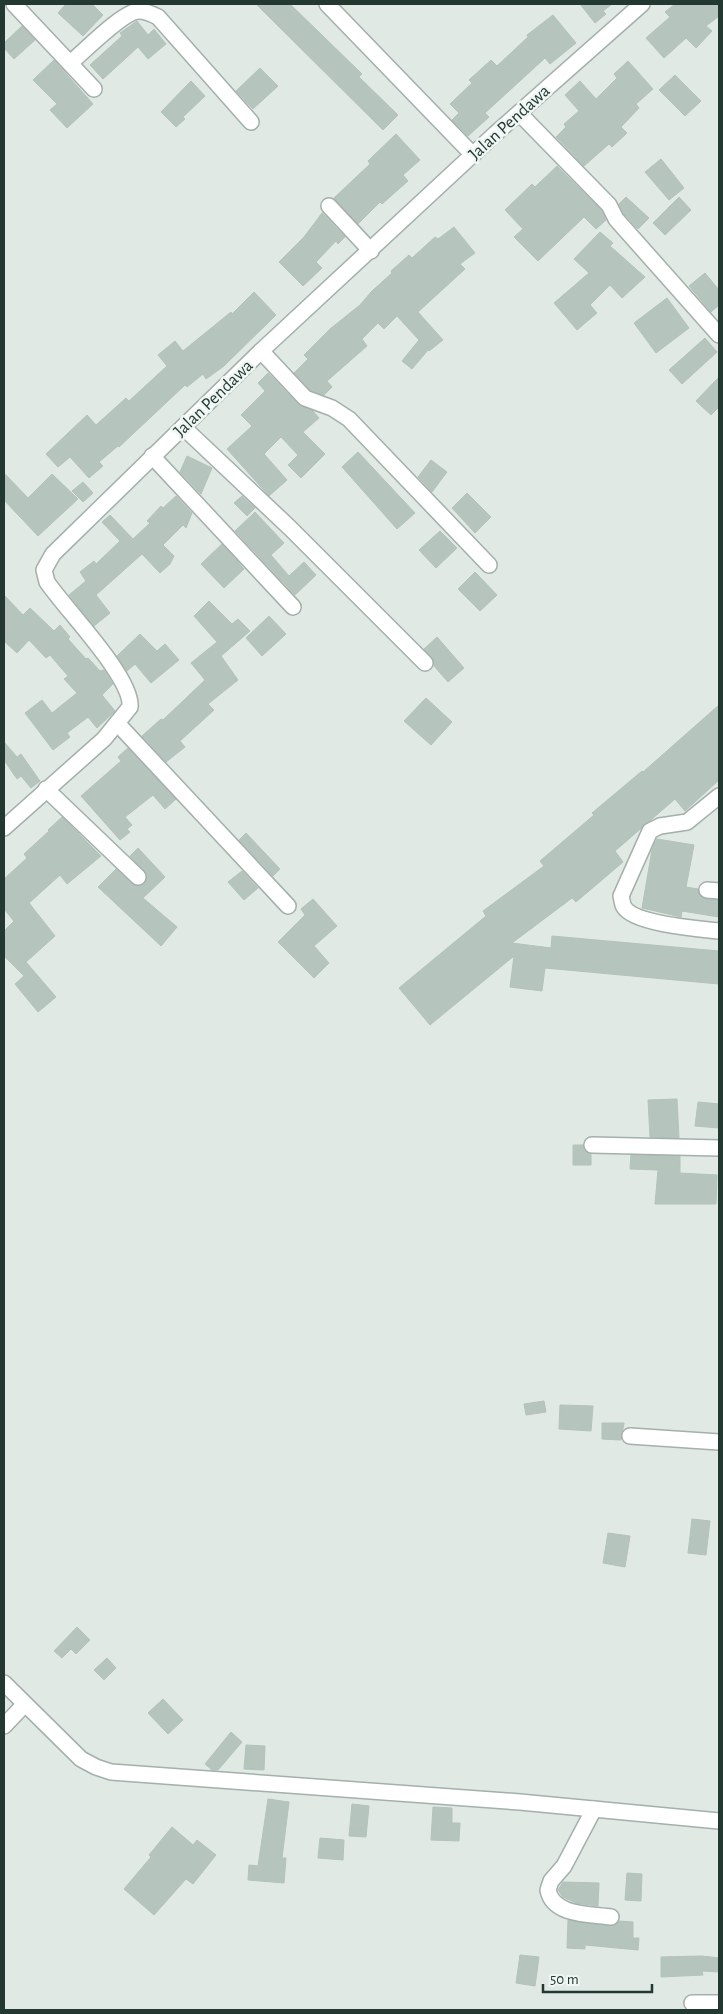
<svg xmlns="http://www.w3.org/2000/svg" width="723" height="2014" font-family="'Alegreya Sans',sans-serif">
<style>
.building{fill:#b5c4bd;stroke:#b3c2bb}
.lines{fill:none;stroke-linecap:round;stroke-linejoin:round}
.minor-casing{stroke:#a3b0ab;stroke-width:18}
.minor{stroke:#fff;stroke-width:15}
.labels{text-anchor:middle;stroke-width:5;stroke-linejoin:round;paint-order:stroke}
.street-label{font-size:18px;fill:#223831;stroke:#f0f6f3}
</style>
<rect width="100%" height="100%" fill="#e0e9e4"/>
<g class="building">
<polygon points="66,4 92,4 103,15 83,36 58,13"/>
<polygon points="256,4 290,4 362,74 359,77 398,115 383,130"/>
<polygon points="580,4 612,4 603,11 606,14 595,23"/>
<polygon points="675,4 719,4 719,16 706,26 712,31 696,48 686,38 664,58 646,38 670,17 665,12"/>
<polygon points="553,15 576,43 550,64 545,58 485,113 489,117 468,136 452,120 459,113 450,104 472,83 469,80 491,60 497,66 528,37 527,35"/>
<polygon points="137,21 148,35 154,29 166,44 148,59 138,47 103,79 90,65 122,36 120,33"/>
<polygon points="22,26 35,40 14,59 4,48 4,43"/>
<polygon points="54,60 93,104 67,128 50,110 57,104 33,80"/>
<polygon points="628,61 653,89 636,104 639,108 621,127 627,133 612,147 609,144 584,166 556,137 566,127 564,124 579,111 565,95 580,81 596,99 617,78 614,74"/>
<polygon points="260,68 278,86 253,109 236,91"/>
<polygon points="675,75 701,101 685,116 659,90"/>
<polygon points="191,81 205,96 183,117 185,119 176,127 161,112"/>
<polygon points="396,134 420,160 403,175 408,181 382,204 380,202 358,224 334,198 370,164 368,161"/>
<polygon points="661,159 684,188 669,200 645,172"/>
<polygon points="557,166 601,210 606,220 596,229 584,217 538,261 514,237 523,229 505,210 532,184 535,187"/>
<polygon points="626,197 649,218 638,229 624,214 619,204"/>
<polygon points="679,197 691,210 665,235 653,223"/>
<polygon points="322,213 345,237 338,244 336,241 316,262 322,268 303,286 279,262 304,237"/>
<polygon points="454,227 475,253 460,264 465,269 418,312 443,340 429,351 428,350 412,369 402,361 419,340 397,316 384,329 378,323 362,339 367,346 327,381 332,387 324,395 310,390 294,373 308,359 304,355 330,329 360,305 372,291 392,273 391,271 409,255 412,258 435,237 438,239"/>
<polygon points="600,232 613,243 610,246 645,277 622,298 610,285 590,305 597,313 577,330 554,303 589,273 574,259"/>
<polygon points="705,273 719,290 719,305 711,312 689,286"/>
<polygon points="254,292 276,315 224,366 206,379 203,374 187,387 185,385 119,447 118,446 99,462 103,466 89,478 70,457 58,467 46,454 87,415 96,425 126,398 129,401 167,366 158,355 175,341 183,351 231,312 232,314"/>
<polygon points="667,298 689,328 656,353 634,323"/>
<polygon points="705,338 717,352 682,384 669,370"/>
<polygon points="268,373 298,404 312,410 319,418 303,432 325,454 301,478 288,465 298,455 281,437 264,454 287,480 269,496 227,449 252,426 241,415 265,391 258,383"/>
<polygon points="719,377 719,407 711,415 696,401"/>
<polygon points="358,452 415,513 397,529 342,467"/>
<polygon points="187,456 212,468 201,494 180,472"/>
<polygon points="431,460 447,472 432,492 418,477"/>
<polygon points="4,473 28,498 52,474 78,499 38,536 4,500"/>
<polygon points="83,482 93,493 83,502 72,491"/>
<polygon points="467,493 491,517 475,533 452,508"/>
<polygon points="176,496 192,513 186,528 183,525 163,545 174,556 170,564 160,573 142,554 96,595 110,613 94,626 69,595 86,581 80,572 94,561 96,564 120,541 102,522 110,515 133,539 150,523 147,521 161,506 163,508"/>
<polygon points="242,496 255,508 247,516 234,503"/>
<polygon points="255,512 284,543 271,555 289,576 304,562 316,575 295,595 235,531"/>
<polygon points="440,531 457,548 436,568 419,550"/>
<polygon points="222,544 244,569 224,588 201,564"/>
<polygon points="475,572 497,595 480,611 458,589"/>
<polygon points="4,595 23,615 30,608 54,631 60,625 70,637 68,639 86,659 88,658 100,671 104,670 113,684 102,695 115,711 97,728 88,717 67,733 70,737 53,750 25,713 42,700 52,713 77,693 64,679 68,676 50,655 46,658 29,640 17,653 4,641"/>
<polygon points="209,601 232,624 238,619 250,631 221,656 238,680 208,704 214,710 180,741 185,747 166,762 142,736 161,719 163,720 205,680 191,663 217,642 194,616"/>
<polygon points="269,616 286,634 262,656 246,638"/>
<polygon points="140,634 157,651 165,644 179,660 151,683 135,664 127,671 117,656"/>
<polygon points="437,637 464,668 448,682 434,666 434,660 424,649"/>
<polygon points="426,698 452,722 431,745 404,721"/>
<polygon points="719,705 719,780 685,811 675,799 615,851 623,862 576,902 572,898 512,943 551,948 552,936 719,951 719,984 545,968 542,991 510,987 514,956 430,1025 399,988 486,916 483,911 544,866 540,861 594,815 592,813 642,771 643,772"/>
<polygon points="4,742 17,757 21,754 40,781 31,788 21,776 17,779 4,760"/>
<polygon points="128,748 176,799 165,809 153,795 125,817 132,825 127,829 130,832 120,840 81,796 121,761 118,757"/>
<polygon points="62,817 101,856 67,884 60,875 29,903 55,936 26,962 56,997 38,1012 15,984 24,976 4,956 4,931 14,921 4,909 4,879 27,858 24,854 49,831 48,830"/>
<polygon points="246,833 280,869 273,876 239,840"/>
<polygon points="657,839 694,845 686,887 698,889 702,898 719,900 719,917 682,911 681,917 642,908 652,850"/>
<polygon points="138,848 165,877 143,898 177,927 161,946 98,887 116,869 135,886 144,884 147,874 130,856"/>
<polygon points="242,871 258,888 244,900 228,882"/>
<polygon points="313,899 337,926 314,946 329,963 314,978 278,942 305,915 301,909"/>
<polygon points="677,1099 679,1138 650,1137 648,1100"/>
<polygon points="698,1102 719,1104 719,1128 695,1126"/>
<polygon points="573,1145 583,1145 584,1150 591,1154 591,1165 573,1165"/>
<polygon points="631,1155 680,1156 680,1173 717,1175 716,1204 655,1204 658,1170 630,1169"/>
<polygon points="544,1401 546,1412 526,1415 524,1404"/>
<polygon points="560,1405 593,1406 591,1431 559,1429"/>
<polygon points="602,1423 624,1423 621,1440 602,1439"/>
<polygon points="692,1519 710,1521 706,1555 688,1553"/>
<polygon points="608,1533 630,1536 625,1567 603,1563"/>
<polygon points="77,1627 90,1640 76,1654 71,1649 62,1658 54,1651"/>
<polygon points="107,1658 116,1668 104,1680 94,1670"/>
<polygon points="163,1699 183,1720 168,1734 148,1713"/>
<polygon points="231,1732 242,1742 218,1770 212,1770 205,1764"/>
<polygon points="246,1745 265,1746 264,1770 244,1769"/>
<polygon points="268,1799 289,1802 282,1858 286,1858 284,1883 248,1880 249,1865 258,1866"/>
<polygon points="352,1804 369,1806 366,1837 349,1836"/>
<polygon points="433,1807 452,1808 452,1823 460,1823 459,1841 431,1840"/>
<polygon points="172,1827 193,1845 197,1840 216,1855 193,1884 186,1879 154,1915 124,1889 151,1857 149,1855"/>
<polygon points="320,1838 344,1840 343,1860 318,1858"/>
<polygon points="627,1873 642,1874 641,1901 625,1900"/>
<polygon points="563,1882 599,1883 598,1906 576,1903 563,1897 558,1890"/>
<polygon points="568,1920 610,1926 619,1921 633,1922 633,1938 639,1938 638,1950 585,1945 585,1949 567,1948"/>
<polygon points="520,1955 539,1957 535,1986 516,1983"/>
<polygon points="702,1956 719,1958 719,1972 702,1971 703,1975 661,1977 661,1957"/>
</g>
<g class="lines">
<g class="minor-casing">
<g id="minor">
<polyline points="14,4 94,89"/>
<polyline points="327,4 473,155"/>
<path d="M70,63C84,52 123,11 139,11C146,11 152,14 158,17L251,122"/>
<polyline points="519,113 609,205 616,219 719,335"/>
<polyline points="329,206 371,251"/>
<polyline points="261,351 305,398 332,408 349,419 489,565"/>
<polyline points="183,427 290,528 425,663"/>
<polyline points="152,456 293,607"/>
<polyline points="117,723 288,906"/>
<polyline points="46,789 138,877"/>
<path d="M719,796L687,822L660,826L650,831L621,896C622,899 622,904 624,907C634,924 700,929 719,931"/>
<path d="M4,828L104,739L130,707C133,678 66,610 47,582L44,570L53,554L261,351L495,134L642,4"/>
<polyline points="707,890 719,891"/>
<polyline points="592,1145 719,1148"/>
<polyline points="630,1436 719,1442"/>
<polyline points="4,1683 81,1759 96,1767 111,1772 520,1802 719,1821"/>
<polyline points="4,1726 24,1705"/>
<path d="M594,1809L564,1866L551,1881L548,1890C553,1916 590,1914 611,1917"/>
<polyline points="692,2003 719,2003"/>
</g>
</g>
<use href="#minor" class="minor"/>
</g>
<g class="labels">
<g class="street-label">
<text transform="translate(509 122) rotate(-42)" y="6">Jalan Pendawa</text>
<text transform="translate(213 398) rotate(-44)" y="6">Jalan Pendawa</text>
</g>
</g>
<rect width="723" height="2014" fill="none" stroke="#223831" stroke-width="10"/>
<path d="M543 1984v8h109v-8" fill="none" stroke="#223831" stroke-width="2.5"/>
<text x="550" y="1984" font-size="15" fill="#223831" stroke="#f0f6f3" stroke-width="4" paint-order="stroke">50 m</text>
</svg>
